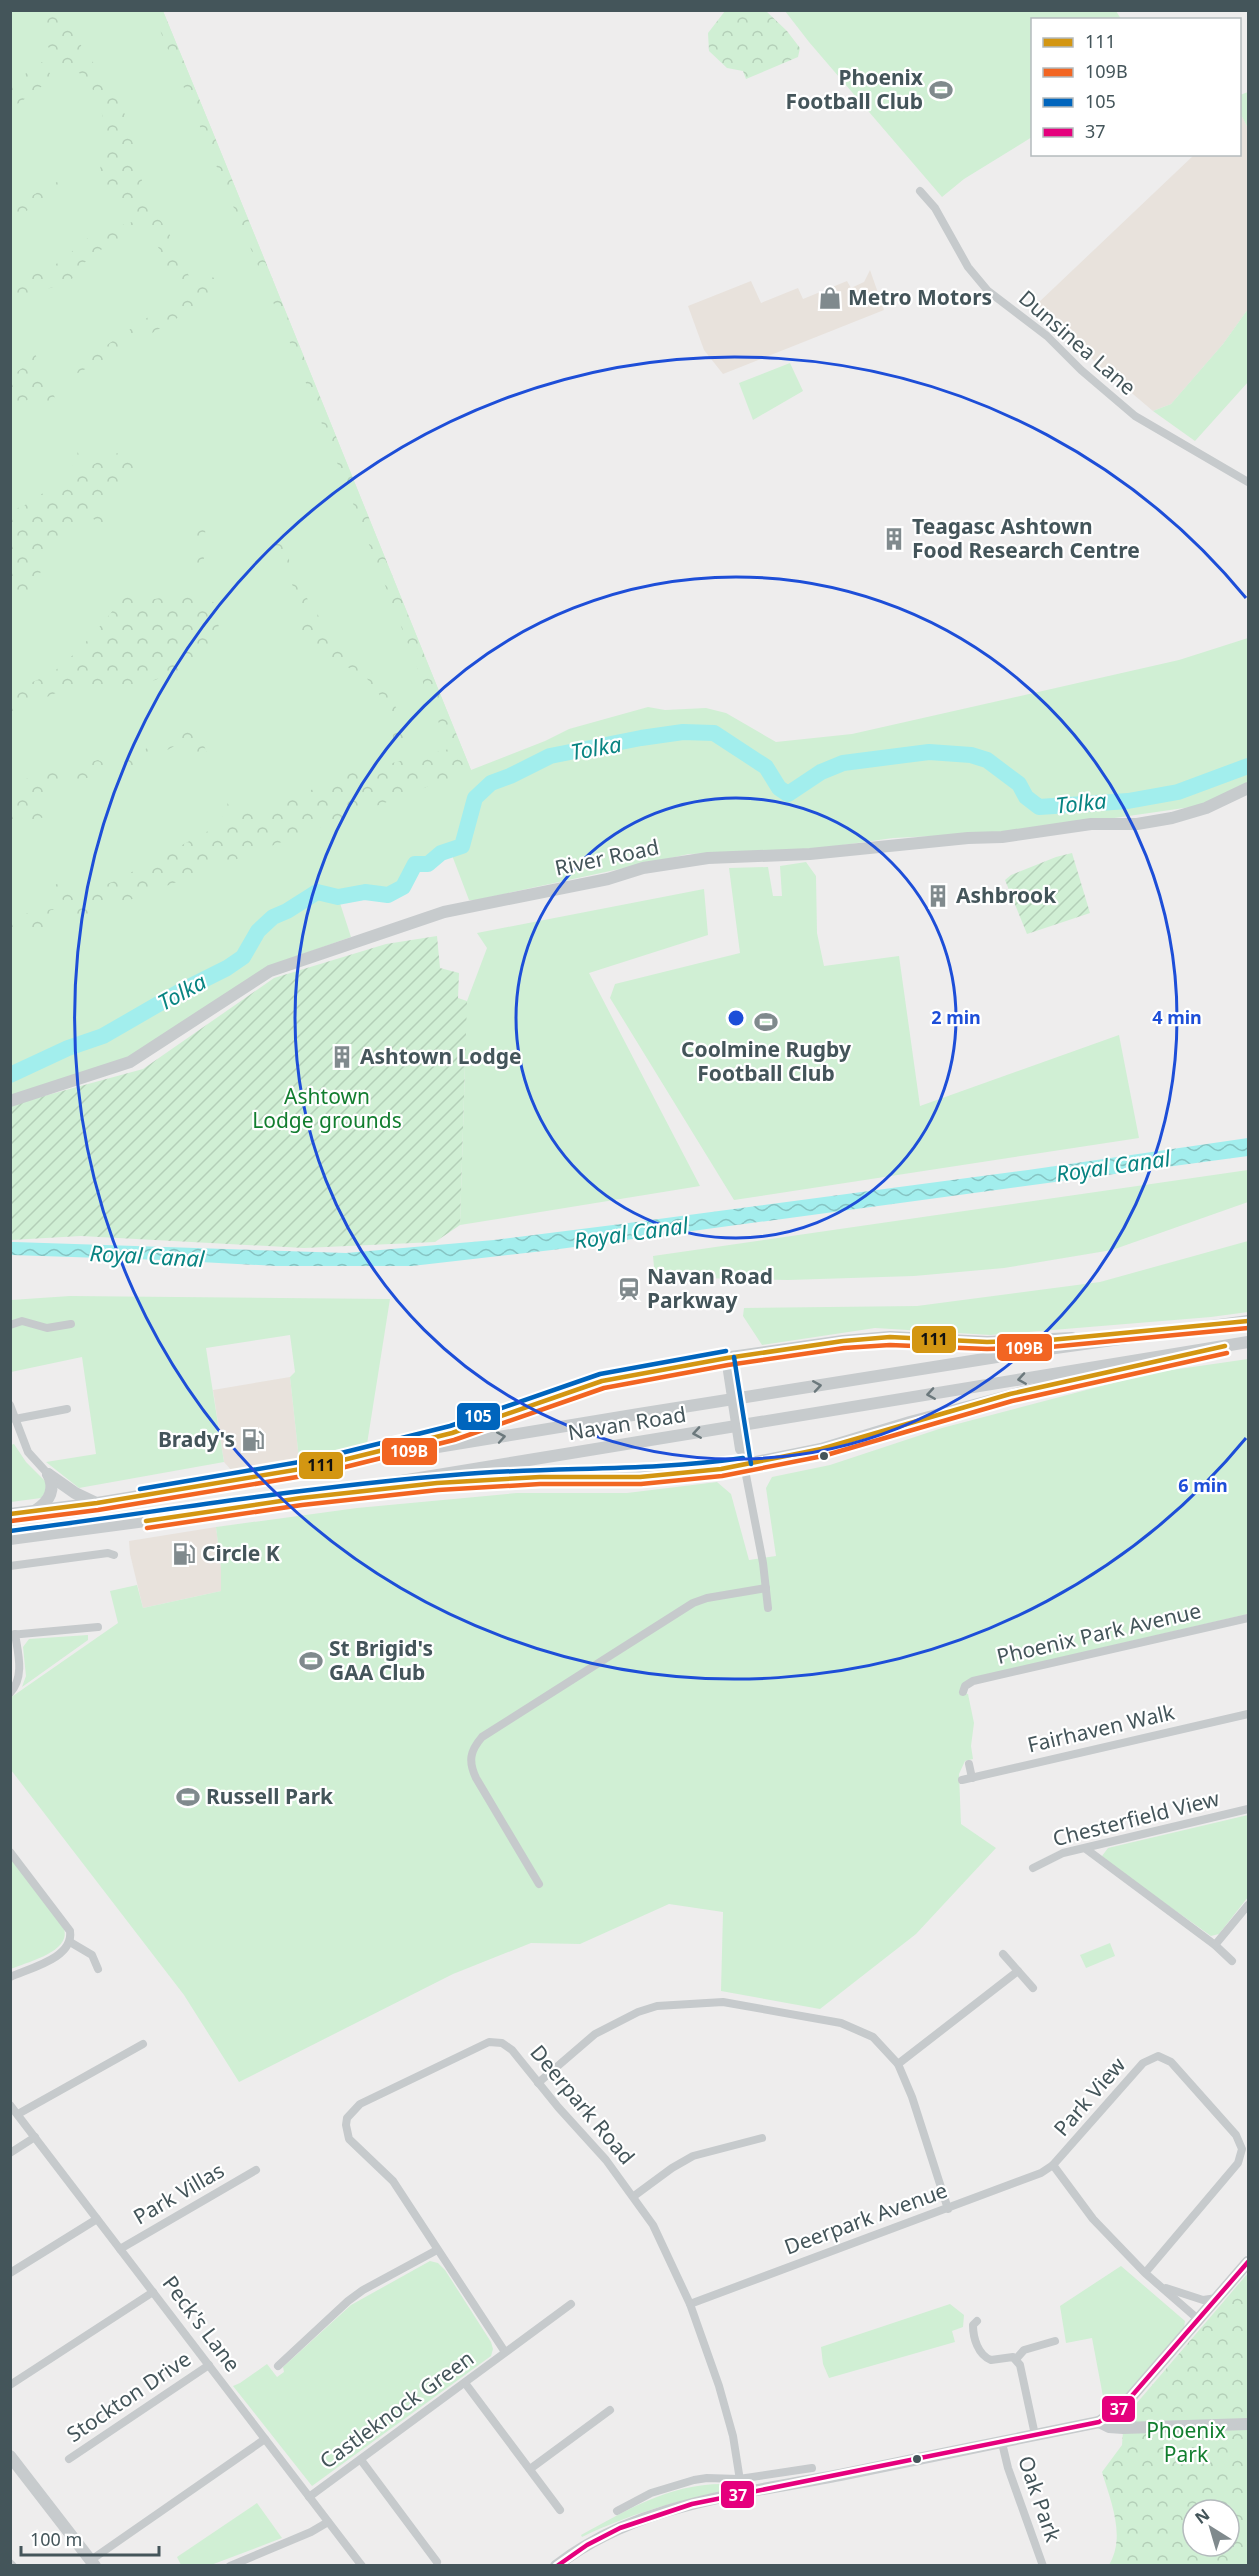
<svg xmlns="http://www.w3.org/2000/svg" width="1259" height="2576" font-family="'Noto Sans',sans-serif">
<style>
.commercial{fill:#e8e2dc}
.grass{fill:#d0efd4}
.forest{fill:url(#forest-crowns);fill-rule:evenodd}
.garden{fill:url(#garden-furrows)}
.water{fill:url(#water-waves)}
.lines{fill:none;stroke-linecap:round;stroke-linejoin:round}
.river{stroke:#a2eeed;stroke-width:16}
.street{stroke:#c6cacc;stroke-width:8}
.secondary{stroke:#c7cbcd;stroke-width:12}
.secondary-bridge{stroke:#c7cbcd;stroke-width:12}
.bus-1-casing{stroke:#fff;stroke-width:9}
.bus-2-casing{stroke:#fff;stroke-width:9}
.bus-3-casing{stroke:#fff;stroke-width:9}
.bus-4-casing{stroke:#fff;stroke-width:9}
.bus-1{stroke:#d39612;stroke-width:4.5}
.bus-2{stroke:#f26522;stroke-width:4.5}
.bus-3{stroke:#0065bd;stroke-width:4.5}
.bus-4{stroke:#e5007d;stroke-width:4.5}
.oneway{stroke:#6b787c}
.ring{fill:none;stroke:#1d4ed8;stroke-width:3}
.bus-dot{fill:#44555a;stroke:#fff;stroke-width:2}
.labels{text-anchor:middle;stroke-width:4.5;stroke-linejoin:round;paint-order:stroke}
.poi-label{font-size:21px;font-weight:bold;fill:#44555a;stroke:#fff;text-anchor:start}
.street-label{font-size:21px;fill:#44555a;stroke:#fff}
.park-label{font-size:21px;fill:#127e2f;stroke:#fff}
.water-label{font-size:22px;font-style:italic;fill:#088482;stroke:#fff}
.centre{fill:#1d4ed8;stroke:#fff;stroke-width:3}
.ring-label{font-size:18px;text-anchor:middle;font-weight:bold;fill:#1d4ed8;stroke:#fff;stroke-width:4.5;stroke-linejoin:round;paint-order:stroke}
.line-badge{stroke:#fff;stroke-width:2}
.badge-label{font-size:16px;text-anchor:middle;font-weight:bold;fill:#fff}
.pale-badge-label{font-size:16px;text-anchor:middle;font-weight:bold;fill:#111}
</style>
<defs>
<pattern id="forest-crowns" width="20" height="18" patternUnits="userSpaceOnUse" patternTransform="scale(1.5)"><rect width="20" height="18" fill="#d0efd4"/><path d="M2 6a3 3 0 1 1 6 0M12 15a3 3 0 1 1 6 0" fill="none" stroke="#b4cfb8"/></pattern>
<pattern id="garden-furrows" width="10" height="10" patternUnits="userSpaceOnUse" patternTransform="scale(1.5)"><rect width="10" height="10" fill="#d0efd4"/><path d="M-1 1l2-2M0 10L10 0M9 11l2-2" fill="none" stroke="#b4cfb8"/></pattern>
<pattern id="water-waves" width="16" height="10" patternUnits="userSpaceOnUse" patternTransform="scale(1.5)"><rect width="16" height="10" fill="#a2eeed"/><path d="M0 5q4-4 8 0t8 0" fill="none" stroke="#86c4c3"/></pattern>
</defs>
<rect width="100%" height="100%" fill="#eeeded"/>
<g class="commercial">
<polygon points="1240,113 1248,128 1248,309 1223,344 1171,404 1153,411 1094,361 1056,320 1036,305 1194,155 1240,154"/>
<polygon points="870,270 884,310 723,374 704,350 688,306 751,281 761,303 798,288 803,299 847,281 851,288 864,282"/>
<polygon points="290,1377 299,1459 232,1471 224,1462 213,1390"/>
<polygon points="216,1527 221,1568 221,1591 143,1608 130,1554 129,1541"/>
</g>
<g class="grass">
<path d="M10,11H163C267,263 368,517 471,770L545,741L569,729L648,707L665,710L706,708L726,713L776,742L852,734L1179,660L1248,638V785L1205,805L1017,832L893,838L807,850L689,854L476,900H469L450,850L441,853L428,864L415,865L403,887L388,895L365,892L338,897L351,937L269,966L128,1057L11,1096Z"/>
<polygon points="1116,11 1121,19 1032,20 1032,137 964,179 942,197 809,42 785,11"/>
<polygon points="1248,92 1248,128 1240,113 1240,95"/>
<polygon points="1248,309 1248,382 1195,441 1153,411 1171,404 1223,344"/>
<polygon points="790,363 803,391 753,420 739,383"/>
<polygon points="806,862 816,876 817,933 824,966 899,956 920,1106 1119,1035 1139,1138 734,1200 610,998 615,984 740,953 729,868 768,867 773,896 782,896 780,866"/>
<polygon points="704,889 708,935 589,973 700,1186 460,1225 465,1066 460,1006 467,1001 487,948 477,933"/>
<polygon points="1248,1170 1248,1202 1112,1250 1004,1268 914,1276 788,1280 655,1277 653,1256"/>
<polygon points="1248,1241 1248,1312 1211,1317 990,1335 875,1328 762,1345 743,1316 744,1308 917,1306 1100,1282"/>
<polygon points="70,1296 390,1299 367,1444 299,1459 290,1377 295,1372 290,1335 206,1348 224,1462 79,1488 46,1462 96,1454 82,1357 11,1372 11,1300"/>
<polygon points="1248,1359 1248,1614 972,1678 959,1692 968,1694 974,1723 971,1746 973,1759 965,1761 959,1774 961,1824 996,1848 916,1934 820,2009 721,1991 723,1912 669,1904 580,1944 531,1943 453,1974 239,2082 184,1995 11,1770 10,1698 118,1623 110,1591 137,1585 143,1608 221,1591 221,1568 216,1527 357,1508 517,1493 627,1493 717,1482 731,1494 749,1560 776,1556 766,1488 772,1477 830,1465 942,1428 1151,1373"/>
<polygon points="14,1444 26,1462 46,1482 46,1491 41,1498 11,1502 11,1445"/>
<polygon points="88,1635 88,1640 22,1687 26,1676 23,1647 29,1639"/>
<polygon points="1248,1815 1248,1897 1219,1934 1211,1936 1121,1872 1102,1856 1108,1848"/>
<path d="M10,1857L64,1929C71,1952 27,1962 11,1969Z"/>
<polygon points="1110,1943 1115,1956 1086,1968 1080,1955"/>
<polygon points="430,2261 438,2263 445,2270 491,2342 493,2349 491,2356 312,2486 233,2386 240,2383 267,2364 277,2377 284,2372 283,2367 351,2305"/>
<polygon points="1121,2266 1185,2321 1184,2328 1125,2395 1117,2403 1105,2407 1092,2338 1066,2343 1060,2306"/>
<polygon points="950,2304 964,2315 963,2327 952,2331 955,2342 829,2378 823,2364 821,2347"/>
<path d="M722,2484L727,2486L723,2492C671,2502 630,2514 582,2537L581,2535C625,2511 669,2484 722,2484Z"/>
<polygon points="257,2503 282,2538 211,2565 181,2565 177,2557"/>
</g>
<g class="forest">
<path d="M41,11H70L73,34L118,98L128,122L142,181L140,189L143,198L167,229L195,289L209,275L219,281L226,289L137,342L51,387L56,401L48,407L40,392L11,410V376L28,364L25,355L33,350L48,380L95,353L181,295L149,228L96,252L82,265L76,276L65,283L11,301V281L39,273L56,264L66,258L80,243L96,233L139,220L127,215L115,191L102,186L100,176L101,151L109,147C102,111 98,74 57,61L47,45Z"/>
<path d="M152,11H163C267,263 368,517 471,770L77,920L53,886L61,882L72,897L115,881L225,822L217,802L225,797L233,815L281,803L348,774L449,749L295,355Z"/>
<polygon points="725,11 766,11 787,31 800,48 798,57 746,79 743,71 727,68 709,51 708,33"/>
<polygon points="42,62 53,78 11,109 11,84"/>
<polygon points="66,179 69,184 60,193 11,219 11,207 57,182"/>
<path d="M126,449H132L139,462L129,475L105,495L104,499L110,521L107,526H103L92,518C77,530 57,541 47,558C39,570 38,590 26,599C20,604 15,601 11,596V511L25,505L75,472L70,458L72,453L77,451L86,468Z"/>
<polygon points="197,515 206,516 203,575 195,569"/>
<polygon points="278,535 305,595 325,626 348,654 367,667 380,683 403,718 409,734 404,741 393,738 391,718 379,694 365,676 318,652 303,638 298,622 299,601 273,538"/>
<path d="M129,584L149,600L195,592L216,604L219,623L215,646L207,659L145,684L122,688H67L11,713V691C24,685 40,680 53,672C70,662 125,602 129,584Z"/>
<polygon points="192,713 209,759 203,761 187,739 144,763 125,768 124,762 162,739 185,729 184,717"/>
<polygon points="98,760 108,765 101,774 62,785 55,792 30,798 28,801 44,810 44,817 32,821 26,820 17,828 11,828 11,809 13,812 16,810 14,782"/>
<polygon points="53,909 62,923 11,934 11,916"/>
<path d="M1248,2273V2565H1109C1126,2537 1111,2502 1102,2472L1122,2445L1124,2418ZM1193,2510H1229V2546H1193Z"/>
</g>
<g class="garden">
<polygon points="1072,853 1090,913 1027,934 1005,880 1011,875 1056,857"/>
<polygon points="437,936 440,968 459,973 458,998 467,1001 460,1225 435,1242 304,1248 81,1236 11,1240 11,1105 143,1069 274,978 386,944"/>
</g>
<polygon class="water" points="1248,1138 1248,1156 552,1250 412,1266 276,1266 163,1260 11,1255 11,1242 14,1242 346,1253 494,1240 621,1224 1028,1170"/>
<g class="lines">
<polyline class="river" points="10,1075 68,1048 103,1036 181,991 227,968 243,957 258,931 273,917 287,911 317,892 338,897 365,892 388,895 403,887 415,864 428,864 441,853 462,846 475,798 491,783 510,776 550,756 641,738 683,732 714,733 766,767 779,788 788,794 821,772 843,763 929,752 971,755 987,760 1019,784 1026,797 1039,807 1128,801 1178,792 1248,766"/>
<g class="street">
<polyline points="920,191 935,208 968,267 988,291 1047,336 1081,370 1135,416 1248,482"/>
<polyline points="10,1325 22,1321 47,1328 71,1324"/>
<polyline points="10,1405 28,1452 48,1474"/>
<polyline points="15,1419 67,1409"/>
<polyline points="744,1465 763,1563 768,1608"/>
<polyline points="10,1566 108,1553 114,1555"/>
<polyline points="10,1635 98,1627"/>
<polyline points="963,1692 965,1686 973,1681 1248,1618"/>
<path d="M10,1693C25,1677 18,1653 15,1634"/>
<polyline points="969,1764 972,1778"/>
<polyline points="962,1780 1248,1714"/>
<polyline points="1086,1849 1215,1945 1232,1961"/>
<path d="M10,1852L70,1931C74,1958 30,1968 10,1977"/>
<polyline points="1033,1868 1063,1853 1248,1809"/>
<path d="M539,1884L476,1778C468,1761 470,1751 482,1737L693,1603L707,1598L766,1588"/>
<polyline points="70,1942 92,1955 98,1969"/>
<polyline points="1215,1945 1248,1905"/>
<polyline points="1003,1954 1033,1988"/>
<polyline points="898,2064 1018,1971"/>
<polyline points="538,2083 595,2034 638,2012 657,2006 723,2002 841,2023 873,2037 898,2064 912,2097 948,2209"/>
<polyline points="10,2105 362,2566"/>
<polyline points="18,2114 143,2044"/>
<polyline points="10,2153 35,2137"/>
<polyline points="634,2196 672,2168 693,2156 762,2138"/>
<polyline points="120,2249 256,2170"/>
<polyline points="10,2273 97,2219"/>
<polyline points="1145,2273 1093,2219 1053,2165 1143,2063 1158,2056 1171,2062 1236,2135 1242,2149 1238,2163 1145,2273 1199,2320"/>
<polyline points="1166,2288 1203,2300 1217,2298"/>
<polyline points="690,2304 1041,2173 1053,2165"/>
<path d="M977,2321L973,2325C973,2338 978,2355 991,2360L1013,2357L1020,2365L1035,2435"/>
<polyline points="505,2352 393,2181 349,2139 346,2125 347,2118 360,2104 489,2042 502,2043 512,2050 558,2107 606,2160 653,2225 690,2304 719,2386 733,2436 742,2493"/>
<polyline points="1016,2359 1024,2350 1055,2341"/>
<polyline points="278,2366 348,2301 363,2290 437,2250"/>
<polyline points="465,2383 560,2510"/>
<polyline points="10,2385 153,2292"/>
<polyline points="1002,2443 1008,2468 1043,2566"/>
<polyline points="69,2459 209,2365"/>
<polyline points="361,2460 437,2562"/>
<polyline points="530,2469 610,2410"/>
<polyline points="309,2497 571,2304"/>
<polyline points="617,2511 651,2493 694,2480 707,2478 739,2479 812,2468"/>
<polyline points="91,2560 265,2439"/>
<polyline points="10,2563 13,2566"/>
<polyline points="230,2566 311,2532 328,2522"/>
</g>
<g class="secondary">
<polyline points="10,1101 130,1062 270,971 444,912 608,879 643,868 708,858 810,854 968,838 1002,837 1091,824 1137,824 1172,818 1206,808 1248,788"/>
<polyline points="396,1447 452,1433 602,1381 703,1361 843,1341 890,1337 987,1342 1072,1338"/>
<polyline points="48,1474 75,1493 96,1503"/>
<polyline points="432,1484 540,1477 640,1477 721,1469 821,1449 910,1422 1080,1377"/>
<path d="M36,1510C50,1501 56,1489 48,1474"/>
<polyline points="10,1514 97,1503 639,1414 1041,1350 1248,1321"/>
<polyline points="10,1539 206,1513 1248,1342"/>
<polyline points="1099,2422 1109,2427 1123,2428 1248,2424"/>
<polyline points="10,2456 95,2566"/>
<path d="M556,2566C636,2503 743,2494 840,2475C926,2457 1013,2440 1099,2422L1123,2406L1248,2262"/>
</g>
<polyline class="secondary-bridge" points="729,1371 741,1449"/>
<g class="bus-1-casing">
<g id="bus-1">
<polyline points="10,1514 97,1503 319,1466 452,1433 602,1381 727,1358 843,1341 890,1337 987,1342 1050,1340 1248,1321"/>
<polyline points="146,1521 301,1498 437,1483 540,1477 640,1477 721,1469 821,1449 1010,1394 1225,1346"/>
</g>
</g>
<g class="bus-2-casing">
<g id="bus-2">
<polyline points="11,1521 98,1510 321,1473 454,1440 604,1388 728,1365 844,1348 890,1345 987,1349 1050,1347 1248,1328"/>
<polyline points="147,1528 302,1505 438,1490 540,1484 641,1484 722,1476 823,1456 1012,1401 1227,1353"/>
</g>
</g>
<g class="bus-3-casing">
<g id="bus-3">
<polyline points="734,1357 751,1464"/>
<polyline points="140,1489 317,1459 450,1426 600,1374 726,1351"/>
<path d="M10,1531C158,1512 304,1487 453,1475C549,1466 646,1472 743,1458"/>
</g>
</g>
<g class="bus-4-casing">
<polyline id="bus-4" points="557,2566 587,2545 620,2528 692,2504 1099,2422 1123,2406 1248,2262"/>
</g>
<use href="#bus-1" class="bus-1"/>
<use href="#bus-2" class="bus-2"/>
<use href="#bus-3" class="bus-3"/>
<use href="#bus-4" class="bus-4"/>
</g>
<defs><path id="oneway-chevron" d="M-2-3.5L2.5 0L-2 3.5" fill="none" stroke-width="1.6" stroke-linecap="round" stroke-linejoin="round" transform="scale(1.5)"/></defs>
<g class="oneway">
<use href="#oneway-chevron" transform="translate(1022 1379) rotate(171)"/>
<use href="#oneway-chevron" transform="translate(817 1386) rotate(-9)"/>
<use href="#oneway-chevron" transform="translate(931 1394) rotate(171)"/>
<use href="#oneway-chevron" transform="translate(697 1433) rotate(171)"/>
<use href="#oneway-chevron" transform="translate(501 1437) rotate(-10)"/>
</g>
<g class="ring">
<circle cx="736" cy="1018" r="220"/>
<circle cx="736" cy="1018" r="441"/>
<path d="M1246 1438A661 661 0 1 1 1246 598"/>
</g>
<defs>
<g id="stadium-bare" transform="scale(1.8)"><path d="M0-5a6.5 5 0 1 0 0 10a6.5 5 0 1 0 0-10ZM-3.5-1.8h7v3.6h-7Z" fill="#808a8d" stroke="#fff" stroke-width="2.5" paint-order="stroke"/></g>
<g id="shop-bare" transform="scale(1.8)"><path d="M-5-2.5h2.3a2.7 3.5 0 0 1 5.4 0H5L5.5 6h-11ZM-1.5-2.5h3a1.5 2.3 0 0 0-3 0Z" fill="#808a8d" stroke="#fff" stroke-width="2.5" paint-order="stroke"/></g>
<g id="building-bare" transform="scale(1.8)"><path d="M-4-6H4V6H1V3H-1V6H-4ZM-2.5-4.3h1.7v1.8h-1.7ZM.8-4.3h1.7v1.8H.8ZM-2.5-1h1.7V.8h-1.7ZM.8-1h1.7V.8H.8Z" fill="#808a8d" stroke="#fff" stroke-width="2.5" paint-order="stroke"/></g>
<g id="station-bare" transform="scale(1.8)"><path d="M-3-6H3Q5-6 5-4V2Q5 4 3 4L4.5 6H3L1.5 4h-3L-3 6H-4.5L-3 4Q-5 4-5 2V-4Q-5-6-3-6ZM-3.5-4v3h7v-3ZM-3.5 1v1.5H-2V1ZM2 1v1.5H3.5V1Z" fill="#808a8d" stroke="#fff" stroke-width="2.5" paint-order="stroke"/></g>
<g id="fuel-bare" transform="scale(1.8)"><path d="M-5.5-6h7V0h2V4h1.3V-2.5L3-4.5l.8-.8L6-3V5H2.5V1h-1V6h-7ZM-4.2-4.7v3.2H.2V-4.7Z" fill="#808a8d" stroke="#fff" stroke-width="2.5" paint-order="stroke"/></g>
</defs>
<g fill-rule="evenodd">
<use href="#stadium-bare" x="941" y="90"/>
<use href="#shop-bare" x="830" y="298"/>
<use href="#building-bare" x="894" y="539"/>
<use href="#building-bare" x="938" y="896"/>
<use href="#stadium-bare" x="766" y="1022"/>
<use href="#building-bare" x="342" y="1057"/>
<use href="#station-bare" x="629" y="1289"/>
<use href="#fuel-bare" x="253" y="1440"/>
<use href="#fuel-bare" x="184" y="1554"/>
<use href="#stadium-bare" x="311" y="1661"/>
<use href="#stadium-bare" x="188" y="1797"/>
</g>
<g class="bus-dot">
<circle cx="824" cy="1456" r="5"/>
<circle cx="917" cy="2459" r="5"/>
</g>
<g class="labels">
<g class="poi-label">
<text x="923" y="85" text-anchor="end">Phoenix<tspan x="923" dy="24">Football Club</tspan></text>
<text x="848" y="305">Metro Motors</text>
<text x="912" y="534">Teagasc Ashtown<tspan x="912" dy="24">Food Research Centre</tspan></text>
<text x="956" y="903">Ashbrook</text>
<text x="766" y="1057" text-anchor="middle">Coolmine Rugby<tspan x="766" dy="24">Football Club</tspan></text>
<text x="360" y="1064">Ashtown Lodge</text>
<text x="647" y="1284">Navan Road<tspan x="647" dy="24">Parkway</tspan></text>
<text x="235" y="1447" text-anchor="end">Brady's</text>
<text x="202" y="1561">Circle K</text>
<text x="329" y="1656">St Brigid's<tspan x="329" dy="24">GAA Club</tspan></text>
<text x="206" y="1804">Russell Park</text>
</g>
<g class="street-label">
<text transform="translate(1077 343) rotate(41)" y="7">Dunsinea Lane</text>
<text transform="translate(607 858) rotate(-12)" y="7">River Road</text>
<text transform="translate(627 1424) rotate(-9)" y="7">Navan Road</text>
<text transform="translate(1099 1634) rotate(-13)" y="7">Phoenix Park Avenue</text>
<text transform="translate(1101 1729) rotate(-13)" y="7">Fairhaven Walk</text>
<text transform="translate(1136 1819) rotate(-14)" y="7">Chesterfield View</text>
<text transform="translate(1090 2097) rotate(-49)" y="7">Park View</text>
<text transform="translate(582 2105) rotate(50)" y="7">Deerpark Road</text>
<text transform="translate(179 2194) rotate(-30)" y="7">Park Villas</text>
<text transform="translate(866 2219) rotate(-20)" y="7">Deerpark Avenue</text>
<text transform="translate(201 2324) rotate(53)" y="7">Peck's Lane</text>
<text transform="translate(129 2397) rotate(-34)" y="7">Stockton Drive</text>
<text transform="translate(397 2410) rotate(-36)" y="7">Castleknock Green</text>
<text transform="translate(1039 2499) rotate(71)" y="7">Oak Park</text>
</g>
<g class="park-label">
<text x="327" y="1104">Ashtown<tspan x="327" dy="24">Lodge grounds</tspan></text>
<text x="1186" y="2438">Phoenix<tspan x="1186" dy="24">Park</tspan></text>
</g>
<g class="water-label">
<text transform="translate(596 748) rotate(-10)" y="8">Tolka</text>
<text transform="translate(1081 803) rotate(-6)" y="8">Tolka</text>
<text transform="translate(182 992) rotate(-29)" y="8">Tolka</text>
<text transform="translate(1113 1166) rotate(-8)" y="8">Royal Canal</text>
<text transform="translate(631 1233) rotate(-8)" y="8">Royal Canal</text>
<text transform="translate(147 1256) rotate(3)" y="8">Royal Canal</text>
</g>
</g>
<circle cx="736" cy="1018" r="9" class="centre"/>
<g class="ring-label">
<text x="956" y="1024">2 min</text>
<text x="1177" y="1024">4 min</text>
<text x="1203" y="1492">6 min</text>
</g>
<g class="line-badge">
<rect x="911" y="1325" width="46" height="29" rx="6" fill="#d39612"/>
<rect x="996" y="1333" width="57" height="29" rx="6" fill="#f26522"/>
<rect x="456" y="1402" width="45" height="29" rx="6" fill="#0065bd"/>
<rect x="381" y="1437" width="57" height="29" rx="6" fill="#f26522"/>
<rect x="298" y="1451" width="46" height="29" rx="6" fill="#d39612"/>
<rect x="1101" y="2395" width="35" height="28" rx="6" fill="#e5007d"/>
<rect x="720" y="2480" width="35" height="29" rx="6" fill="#e5007d"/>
</g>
<g class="badge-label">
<text x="1024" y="1354">109B</text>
<text x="478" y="1422">105</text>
<text x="409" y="1457">109B</text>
<text x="1119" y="2415">37</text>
<text x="738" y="2501">37</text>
</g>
<g class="pale-badge-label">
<text x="934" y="1345">111</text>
<text x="321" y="1471">111</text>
</g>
<rect width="1259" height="2576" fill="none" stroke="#44555a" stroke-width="24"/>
<rect x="1031" y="18" width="210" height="138" fill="#ffffff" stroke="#b4bbbd" stroke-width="1.5"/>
<rect x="1043" y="38" width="30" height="9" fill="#d39612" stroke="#b4bbbd" stroke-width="1.5"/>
<text x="1085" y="48" font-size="18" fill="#44555a">111</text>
<rect x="1043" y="68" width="30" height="9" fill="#f26522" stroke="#b4bbbd" stroke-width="1.5"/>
<text x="1085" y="78" font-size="18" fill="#44555a">109B</text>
<rect x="1043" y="98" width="30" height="9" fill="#0065bd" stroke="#b4bbbd" stroke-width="1.5"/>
<text x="1085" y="108" font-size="18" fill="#44555a">105</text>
<rect x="1043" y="128" width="30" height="9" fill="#e5007d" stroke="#b4bbbd" stroke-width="1.5"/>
<text x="1085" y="138" font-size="18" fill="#44555a">37</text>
<g transform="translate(1211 2528) rotate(323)"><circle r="28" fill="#ffffff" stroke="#b4bbbd" stroke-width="1.5"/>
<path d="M0-4.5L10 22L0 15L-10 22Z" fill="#808a8d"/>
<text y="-9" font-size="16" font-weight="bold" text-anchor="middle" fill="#44555a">N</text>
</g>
<path d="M21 2546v9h138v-9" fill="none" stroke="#44555a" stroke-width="3"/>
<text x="30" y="2546" font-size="18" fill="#44555a" stroke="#ffffff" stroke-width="4.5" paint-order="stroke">100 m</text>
</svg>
